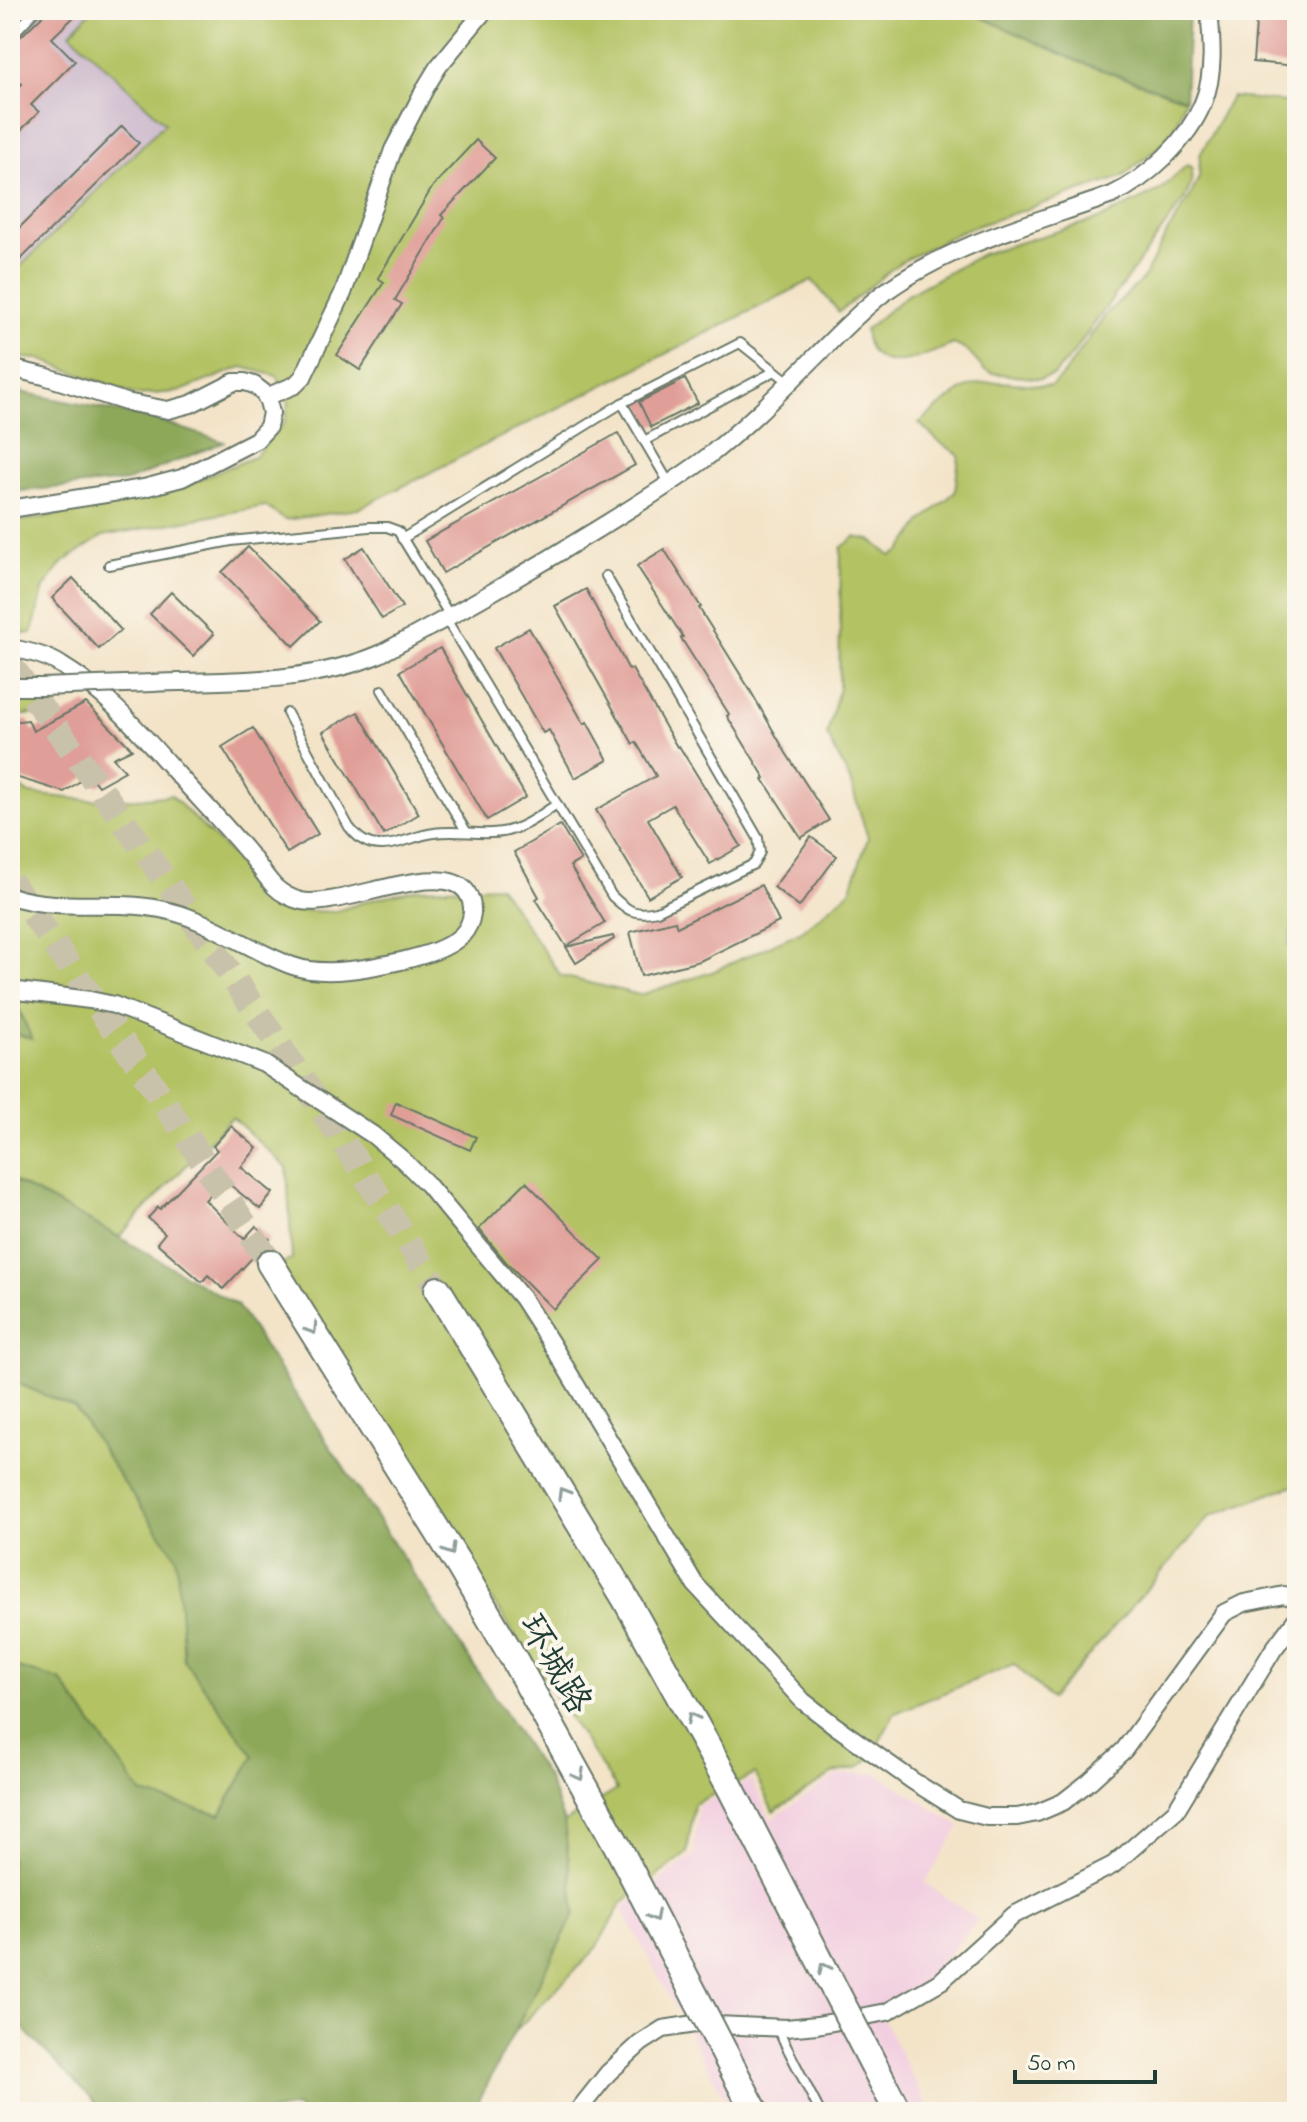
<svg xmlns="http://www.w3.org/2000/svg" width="1307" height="2122" font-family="'Indie Flower','LXGW WenKai TC',sans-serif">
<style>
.built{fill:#f2cfe0}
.industrial{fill:#cfbdcf}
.green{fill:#b3c264;stroke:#69804c;stroke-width:2}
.forest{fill:#8ea85a;stroke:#567247;stroke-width:2}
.building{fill:#e09e98}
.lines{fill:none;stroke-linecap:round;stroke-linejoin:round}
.primary-tunnel{stroke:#c9c2aa;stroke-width:26;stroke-dasharray:26 13;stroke-linecap:butt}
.lane-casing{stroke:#697767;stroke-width:12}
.street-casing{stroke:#697767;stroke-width:20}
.primary-casing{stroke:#697767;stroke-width:30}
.lane{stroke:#fff;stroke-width:8}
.street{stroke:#fff;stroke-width:16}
.primary{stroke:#fff;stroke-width:26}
.street-bridge-casing{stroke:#697767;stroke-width:20;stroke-linecap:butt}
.primary-bridge-casing{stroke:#697767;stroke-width:30;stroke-linecap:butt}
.street-bridge{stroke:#fff;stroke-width:16}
.primary-bridge{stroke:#fff;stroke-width:26}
.oneway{stroke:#8f9e9a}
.labels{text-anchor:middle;stroke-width:8;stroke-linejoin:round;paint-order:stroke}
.street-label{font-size:36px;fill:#1f3d34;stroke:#fbf7ec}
</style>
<rect width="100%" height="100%" fill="#fbf7ec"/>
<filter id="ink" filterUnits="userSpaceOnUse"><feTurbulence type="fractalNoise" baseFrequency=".0125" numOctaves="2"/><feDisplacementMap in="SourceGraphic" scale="16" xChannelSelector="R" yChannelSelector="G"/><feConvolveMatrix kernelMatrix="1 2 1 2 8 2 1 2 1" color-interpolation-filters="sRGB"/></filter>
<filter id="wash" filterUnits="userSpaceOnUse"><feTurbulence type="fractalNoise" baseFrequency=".006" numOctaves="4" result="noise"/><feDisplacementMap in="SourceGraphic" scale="32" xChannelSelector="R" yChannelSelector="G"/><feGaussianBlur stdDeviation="1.8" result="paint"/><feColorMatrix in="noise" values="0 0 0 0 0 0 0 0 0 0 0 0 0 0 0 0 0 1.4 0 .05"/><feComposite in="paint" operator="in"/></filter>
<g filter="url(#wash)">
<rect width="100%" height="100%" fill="#f3e3c7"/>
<polygon class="built" points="876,1773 960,1826 925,1883 978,1920 922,1984 879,2010 930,2112 732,2112 622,1909 694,1854 698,1806 751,1780 771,1819 838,1775"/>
<polygon class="industrial" points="10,10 92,10 71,33 166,123 20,267 10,271"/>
<g class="green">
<polygon points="92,10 966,10 1077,61 1185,99 1172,136 1122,177 964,230 899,263 839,312 812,280 358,509 285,520 265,506 103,536 62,563 44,588 32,633 10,634 10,523 157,497 254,457 284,423 289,403 277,376 242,367 178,392 136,395 39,359 10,357 10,272 20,267 165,123 70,33"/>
<path d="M1231,97L1297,103V899L1288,947L1297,948V1415L1286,1420L1297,1463V1484L1210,1516L1051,1699L1014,1664L895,1713L871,1757L858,1768L834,1773L773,1812L755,1774L694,1804L687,1853L621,1904L595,1950L513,2033L575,1913L564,1822L617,1790L273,1268L292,1259L287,1168L232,1117L119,1237L10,1179V1032L31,1038L16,1001L10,999V779L29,794L88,800L137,799L171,795L276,899L295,910L333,912L374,899L418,889L499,886L561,976L640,995L712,972L802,931L850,891L868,838L849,778L827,735L839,688L841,548L855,537L871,540L891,556L901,551L923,520L955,492L959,455L938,441L919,423C931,414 956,391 970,386C994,378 1025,385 1051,386L1064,374L1107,313L1143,279L1167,233L1190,197L1199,177L1200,155Z"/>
<path d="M1187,165L1192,167L1191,184L1185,198L1071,356L1054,375L1040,379L992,373L984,370L968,351L954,344C923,356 869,383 865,330L907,295L982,254L1102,218L1160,190Z"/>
<polygon points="64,695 48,712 10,717 10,699"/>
<polygon points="10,1380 75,1408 122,1480 177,1556 184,1660 254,1756 220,1815 142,1794 61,1680 10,1666"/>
</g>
<g class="forest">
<polygon points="966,10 1189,10 1185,99 1077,61"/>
<polygon points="10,390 150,418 224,442 127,481 10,492"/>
<polygon points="10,999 15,1001 32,1039 10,1032"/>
<polygon points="10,1179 99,1226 237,1305 548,1779 564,1822 575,1913 473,2112 301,2112 296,2107 271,2112 105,2112 27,2033 10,2010 10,1666 60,1680 142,1794 220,1815 254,1756 184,1660 176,1556 122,1480 75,1408 10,1380"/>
</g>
<g id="blocks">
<g class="building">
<polygon points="48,10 81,10 52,38 75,61 31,105 39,112 10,141 10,96 22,84 10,72 10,47"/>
<polygon points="1257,10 1297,10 1297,66 1253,62"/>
<polygon points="122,126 139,143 10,270 10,237"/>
<polygon points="476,140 495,158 441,215 444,218 395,300 402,304 360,370 337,355 384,282 378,278 433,186"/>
<polygon points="685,379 698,403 651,427 639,402"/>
<polygon points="618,433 635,465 443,573 425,541"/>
<polygon points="248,547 320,621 294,646 222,572"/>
<polygon points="364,547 402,607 382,619 345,559"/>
<polygon points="664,549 701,607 699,608 750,690 786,753 829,820 801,838 763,779 765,778 727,716 729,714 681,638 683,637 637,566"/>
<polygon points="73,578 121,630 99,649 52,598"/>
<polygon points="586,589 629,670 632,669 677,747 679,746 741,846 710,864 673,805 648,819 682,877 648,897 596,810 656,776 636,742 633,744 555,606"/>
<polygon points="171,592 214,634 193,656 150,614"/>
<polygon points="529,628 584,724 587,722 608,760 575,778 549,730 543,733 494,648"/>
<polygon points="440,648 526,797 487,820 400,671"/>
<polygon points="86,703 132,749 113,758 125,771 98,786 89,775 64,792 15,777 10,771 10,722 28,720 33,731"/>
<polygon points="358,712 419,814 384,835 323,732"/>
<polygon points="253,728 318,834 287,853 222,747"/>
<polygon points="560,825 581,860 570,866 605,923 566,946 536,899 539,897 514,852"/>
<polygon points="811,837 837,856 799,907 774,887"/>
<polygon points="761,885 779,922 700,961 641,976 630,932 675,921 677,927"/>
<polygon points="613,936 614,939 576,963 566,947"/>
<polygon points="396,1102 476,1137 470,1150 391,1115"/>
<polygon points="231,1126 257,1148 241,1167 273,1193 260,1209 224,1180 205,1200 244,1239 256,1226 270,1239 223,1289 208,1275 202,1282 157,1243 165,1233 148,1218 158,1207 160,1209 217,1150 213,1146"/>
<polygon points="526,1182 603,1260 553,1309 506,1262 479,1229"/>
</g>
</g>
</g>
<g filter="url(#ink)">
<use href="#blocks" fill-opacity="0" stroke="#697767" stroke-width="2"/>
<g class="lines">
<g class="primary-tunnel">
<path d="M10,665C160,868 304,1076 438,1290"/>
<polyline points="10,881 154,1087 270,1263"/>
</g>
<g class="lane-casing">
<g id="lane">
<polyline points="10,28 15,32 36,10"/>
<polyline points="622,403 669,483"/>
<polyline points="644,441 775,371"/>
<polyline points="402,539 622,403 740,343 789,382"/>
<polyline points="109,565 231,541 369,527 387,527 398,531 450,616"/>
<path d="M446,619L612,896C628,911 634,916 657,911L754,864L760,852L758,838L606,576"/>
<polyline points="382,690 466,831"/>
<path d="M287,713L349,827C357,837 366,845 380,845C398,846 416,835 434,833C461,829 489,838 514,829C530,824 543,813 557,804"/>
<polyline points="777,2028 820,2112"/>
</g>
</g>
<g class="street-casing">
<g id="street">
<polyline points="10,368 44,376 126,402 168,410 191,404 234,382 245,382 254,385 263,392 268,401 271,413 268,427 256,440 182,478 144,488 10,509"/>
<polyline points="266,397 295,385 303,377 343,293 393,150 427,85 438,67 485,10"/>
<path d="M10,648C28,651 46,655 61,665C108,693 144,737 180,777C203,803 227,827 249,854C258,864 265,877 275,887C281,893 292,899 301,901C339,909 441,859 466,891C476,905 473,923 462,935C447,950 421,956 401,961C370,968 324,977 293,966C248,950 208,918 160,909C110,899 59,912 10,896"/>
<path d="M153,683C229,680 309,684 380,654C454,615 525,574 596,530C632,508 668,486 702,461C744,429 781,391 818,354C839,333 861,310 885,292C953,243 1034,223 1112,195C1148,178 1188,140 1203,103C1215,74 1212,41 1209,10"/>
<polyline points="10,687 41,687"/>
<polyline points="10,990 90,1000 114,1005 264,1064 373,1135 403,1160 427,1184 522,1298 551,1343 695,1584 803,1701 834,1725 913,1781 959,1810 987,1817 1017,1817 1037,1813 1063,1802 1090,1781 1124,1750 1224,1613 1244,1603 1284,1595 1297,1599"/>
<polyline points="577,2112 608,2073 641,2043 663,2029 695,2024 786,2028 817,2025 887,2012 941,1981 1014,1915 1113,1865 1176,1810 1273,1650 1297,1618"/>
</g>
</g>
<g class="primary-casing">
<g id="primary">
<polyline points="270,1263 459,1565 515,1661 618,1847"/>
<polyline points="438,1290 625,1598 730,1787"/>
</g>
</g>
<use href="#lane" class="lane"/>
<use href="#street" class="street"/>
<use href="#primary" class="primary"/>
<g class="street-bridge-casing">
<polyline id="street-bridge" points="41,687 153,683"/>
</g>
<g class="primary-bridge-casing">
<g id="primary-bridge">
<polyline points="730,1787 898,2112"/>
<polyline points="618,1847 755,2112"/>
</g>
</g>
<use href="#street-bridge" class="street-bridge"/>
<use href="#primary-bridge" class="primary-bridge"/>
</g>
<defs><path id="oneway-chevron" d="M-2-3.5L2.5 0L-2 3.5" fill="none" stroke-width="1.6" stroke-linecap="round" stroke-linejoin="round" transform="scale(2)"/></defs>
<g class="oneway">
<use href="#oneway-chevron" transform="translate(312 1329) rotate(58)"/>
<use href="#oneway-chevron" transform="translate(563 1493) rotate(-121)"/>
<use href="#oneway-chevron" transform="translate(450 1550) rotate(59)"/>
<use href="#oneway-chevron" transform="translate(692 1718) rotate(-118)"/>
<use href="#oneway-chevron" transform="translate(579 1775) rotate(61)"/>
<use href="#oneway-chevron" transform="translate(654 1916) rotate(62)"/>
<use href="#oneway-chevron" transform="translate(824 1968) rotate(-117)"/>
</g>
</g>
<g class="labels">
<g class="street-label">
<text transform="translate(557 1663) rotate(60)" y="13">环城路</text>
</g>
</g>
<rect width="1307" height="2122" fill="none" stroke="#fbf7ec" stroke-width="40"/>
<path d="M1015 2070v12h140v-12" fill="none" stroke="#1f3d34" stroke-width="4"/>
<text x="1027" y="2070" font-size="24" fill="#1f3d34" stroke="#fbf7ec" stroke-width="6" paint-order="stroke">50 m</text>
</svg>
